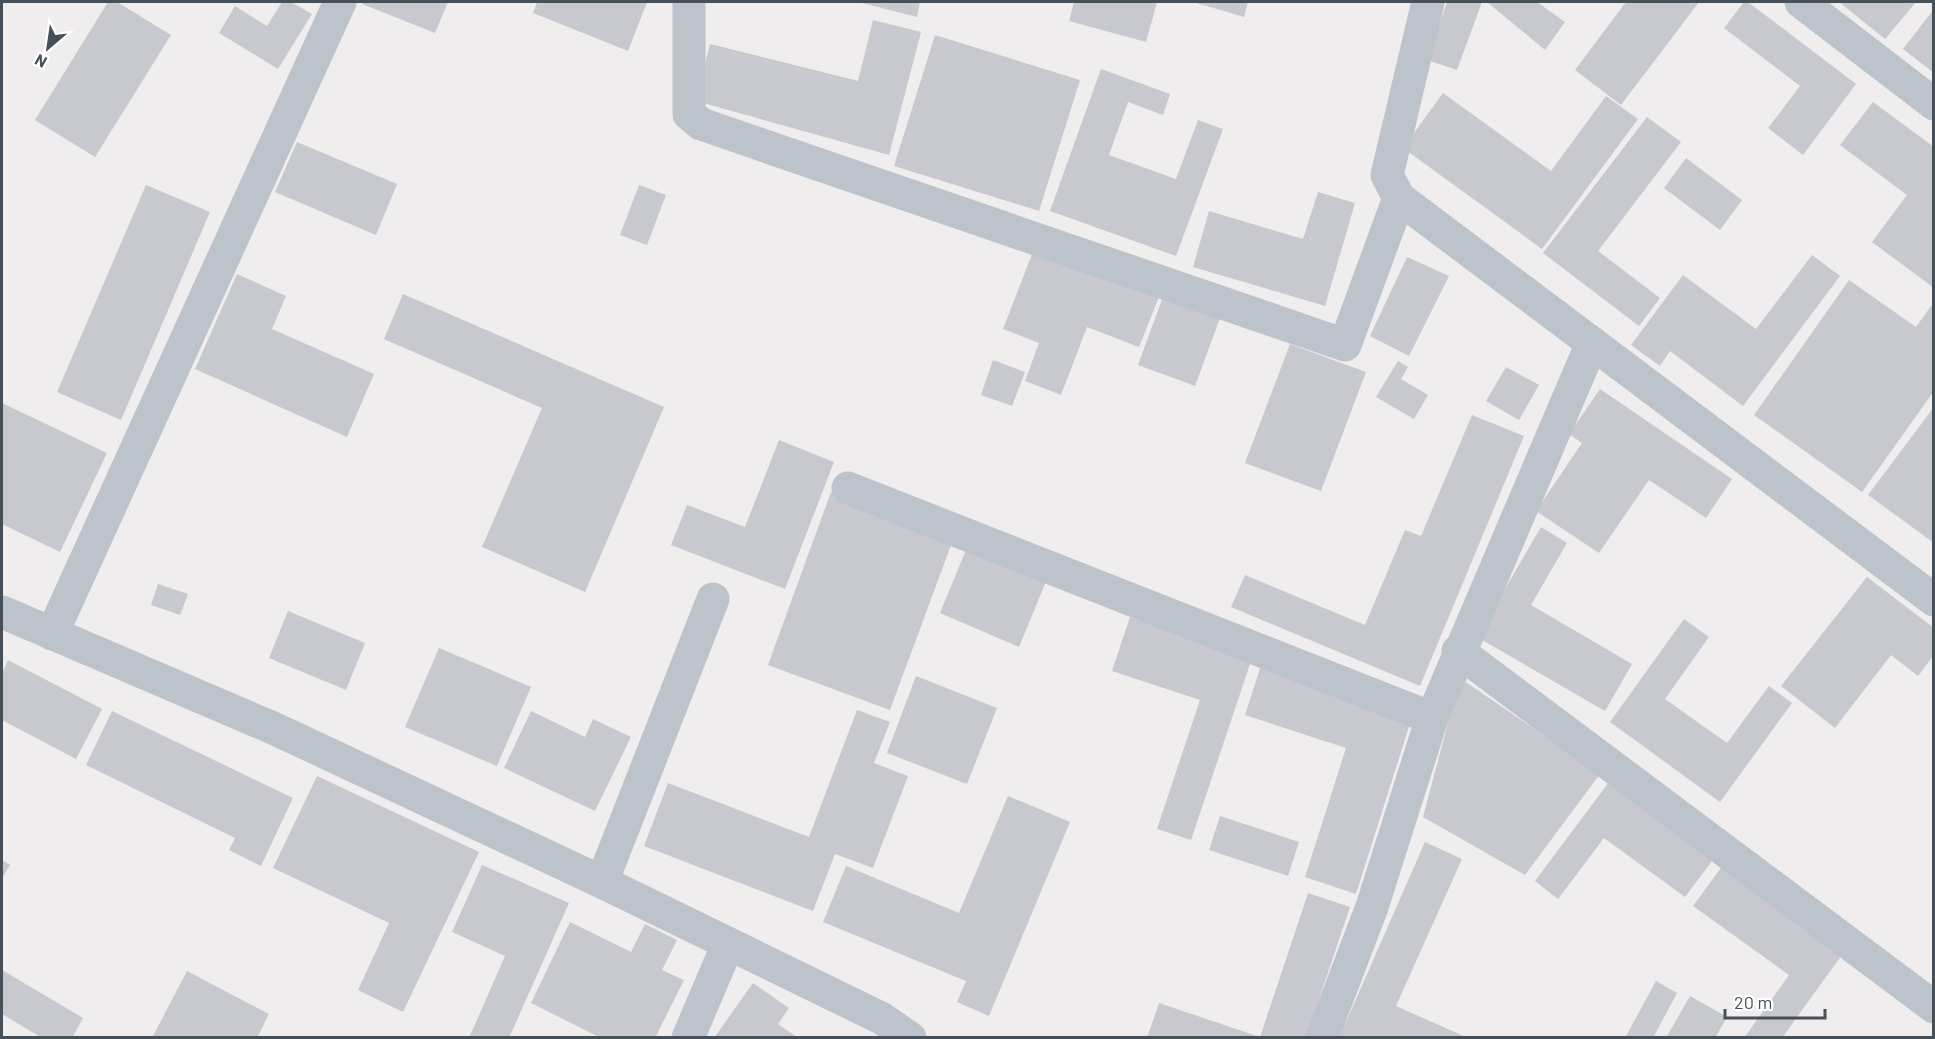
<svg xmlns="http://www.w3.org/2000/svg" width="1935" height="1039" font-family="Barlow,sans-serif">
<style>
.building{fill:#c7c9cf}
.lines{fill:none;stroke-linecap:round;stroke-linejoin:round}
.minor{stroke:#bdc3cb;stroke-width:33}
.tertiary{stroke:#bdc3cb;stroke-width:33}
</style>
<rect width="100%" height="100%" fill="#efeded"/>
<g class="building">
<polygon points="108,2 117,2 171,35 95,157 35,120"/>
<polygon points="282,2 291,2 312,14 278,69 219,33 235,6 267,26"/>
<polygon points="363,2 448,2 435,33 362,4"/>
<polygon points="537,2 647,2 628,51 533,13"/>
<polygon points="858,2 920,2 917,17"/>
<polygon points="1074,2 1157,2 1146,42 1069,21"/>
<polygon points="1193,2 1248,2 1244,17"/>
<polygon points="1447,2 1482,2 1457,70 1427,60"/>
<polygon points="1487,2 1537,2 1565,22 1545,50"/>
<polygon points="1626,2 1699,2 1621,105 1575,70"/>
<polygon points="1744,2 1748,2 1856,84 1803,155 1768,128 1800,86 1724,28"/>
<polygon points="1839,2 1916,2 1885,39"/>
<polygon points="1934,9 1934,73 1903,49"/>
<polygon points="873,20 921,32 889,155 696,101 710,44 858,81"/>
<polygon points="935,35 1080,80 1039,211 894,166"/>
<polygon points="1101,69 1170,94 1163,115 1128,102 1109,155 1176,179 1198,120 1223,129 1176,256 1050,211"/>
<polygon points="1443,93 1551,171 1606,96 1638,119 1542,249 1403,148"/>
<polygon points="1873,102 1934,147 1934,288 1872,242 1907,195 1840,145"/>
<polygon points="1647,117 1681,142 1598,251 1660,298 1639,326 1543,253"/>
<polygon points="297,142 397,184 376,235 275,192"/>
<polygon points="1686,158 1742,200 1720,230 1664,188"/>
<polygon points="146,185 210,212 121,420 57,392"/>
<polygon points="639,185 666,195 647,245 620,235"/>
<polygon points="1318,192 1355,203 1325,306 1193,267 1209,211 1303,239"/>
<polygon points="1034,249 1159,297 1139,347 1087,327 1061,395 1025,381 1039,343 1003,329"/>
<polygon points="1812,255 1840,276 1743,406 1670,351 1660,366 1631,345 1683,275 1756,329"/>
<polygon points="1407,257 1449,276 1409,356 1370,336"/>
<polygon points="237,274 286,296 272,329 374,374 347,437 195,369"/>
<polygon points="1849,280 1916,327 1931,306 1934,308 1934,391 1862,492 1754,415"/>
<polygon points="403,294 664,407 585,592 482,547 542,408 384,339"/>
<polygon points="1163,297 1220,318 1195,386 1138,365"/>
<polygon points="1290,344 1366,372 1321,491 1245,463"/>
<polygon points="993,360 1025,372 1012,406 981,395"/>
<polygon points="1398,361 1408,367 1401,379 1428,395 1414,419 1376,397"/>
<polygon points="1506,367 1539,385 1519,420 1486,401"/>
<polygon points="1600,389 1732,479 1706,518 1649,480 1599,553 1536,511 1582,443 1569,434"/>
<polygon points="2,403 107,453 60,552 2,524"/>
<polygon points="1934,407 1934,543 1868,495"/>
<polygon points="1472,415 1524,436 1420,686 1231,607 1245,575 1365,625 1405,530 1421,536"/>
<polygon points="779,440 834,462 785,589 671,545 687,505 745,527"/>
<polygon points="831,492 954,537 890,710 768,665"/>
<polygon points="1541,527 1567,543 1531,605 1632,664 1605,711 1477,637"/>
<polygon points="968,545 1047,579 1019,647 940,613"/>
<polygon points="1867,577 1934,628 1934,655 1918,676 1891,655 1835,728 1781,686"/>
<polygon points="158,584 188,594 180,615 151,605"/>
<polygon points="288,611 365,643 346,690 269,658"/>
<polygon points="1130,617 1252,658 1191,840 1157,829 1200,700 1112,671"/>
<polygon points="1684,619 1709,637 1665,699 1727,743 1769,686 1792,703 1720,802 1610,722"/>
<polygon points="439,648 531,687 497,766 405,727"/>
<polygon points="8,660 102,709 76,759 2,720 2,674"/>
<polygon points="1261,665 1413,714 1356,894 1305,877 1346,748 1245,715"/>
<polygon points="916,676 997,708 967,784 887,753"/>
<polygon points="1460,678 1600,774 1525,875 1423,817"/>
<polygon points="857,710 890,722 874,763 908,776 873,868 835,854 813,911 644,846 668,783 809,837"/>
<polygon points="112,711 293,798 261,866 229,850 235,838 86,765"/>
<polygon points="531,711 585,737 593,719 631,737 595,811 504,768"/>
<polygon points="317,776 479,852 403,1012 358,990 389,923 273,868"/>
<polygon points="1612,778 1716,856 1685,897 1604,838 1558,899 1535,881"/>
<polygon points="1008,796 1070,822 989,1016 957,1002 966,981 823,922 846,866 959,913"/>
<polygon points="1220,816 1299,842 1288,876 1209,850"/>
<polygon points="1425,842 1462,859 1396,1006 1468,1038 1339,1038"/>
<polygon points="2,860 10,865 2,878"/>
<polygon points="482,865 569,903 509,1038 469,1038 505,956 452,932"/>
<polygon points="1723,865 1844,952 1782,1038 1744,1038 1789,975 1693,906"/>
<polygon points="1308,893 1350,907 1306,1038 1147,1038 1159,1003 1260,1037"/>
<polygon points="570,922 631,952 645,924 677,940 662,970 684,980 655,1038 601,1038 531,1003"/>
<polygon points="2,970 83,1018 72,1038 42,1038 2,1014"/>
<polygon points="187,971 269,1014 257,1038 152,1038"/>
<polygon points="1656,981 1677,993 1653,1038 1625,1038"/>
<polygon points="753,983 789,1008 778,1024 798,1038 714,1038"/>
<polygon points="1690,996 1727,1017 1715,1038 1666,1038"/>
</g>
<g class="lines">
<g class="minor">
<polyline points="689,2 689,114 701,124 1345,345 1399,198"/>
<polyline points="1428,2 1387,175 1399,198 1934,600"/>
<polyline points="1801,2 1934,104"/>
<polyline points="848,488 1432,718"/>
<polyline points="52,634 340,2"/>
<polyline points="1458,651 1934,1007"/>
<polyline points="602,882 713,599"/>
<polyline points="688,1038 728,944"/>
<polyline points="1322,1038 1372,907 1432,718 1592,343"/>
</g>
<polyline class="tertiary" points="2,612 273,728 602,882 881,1018 910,1038"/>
</g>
<rect width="1935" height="1039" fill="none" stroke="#474f58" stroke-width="6"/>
<g transform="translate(48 48) rotate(209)" stroke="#ffffff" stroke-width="4.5" paint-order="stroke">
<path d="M0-4.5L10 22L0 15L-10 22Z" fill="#474f58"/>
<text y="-9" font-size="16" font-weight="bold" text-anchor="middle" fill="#474f58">N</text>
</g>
<path d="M1725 1009v9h100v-9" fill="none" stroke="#474f58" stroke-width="3"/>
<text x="1734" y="1009" font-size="18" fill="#474f58" stroke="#ffffff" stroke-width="4.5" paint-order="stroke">20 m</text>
</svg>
